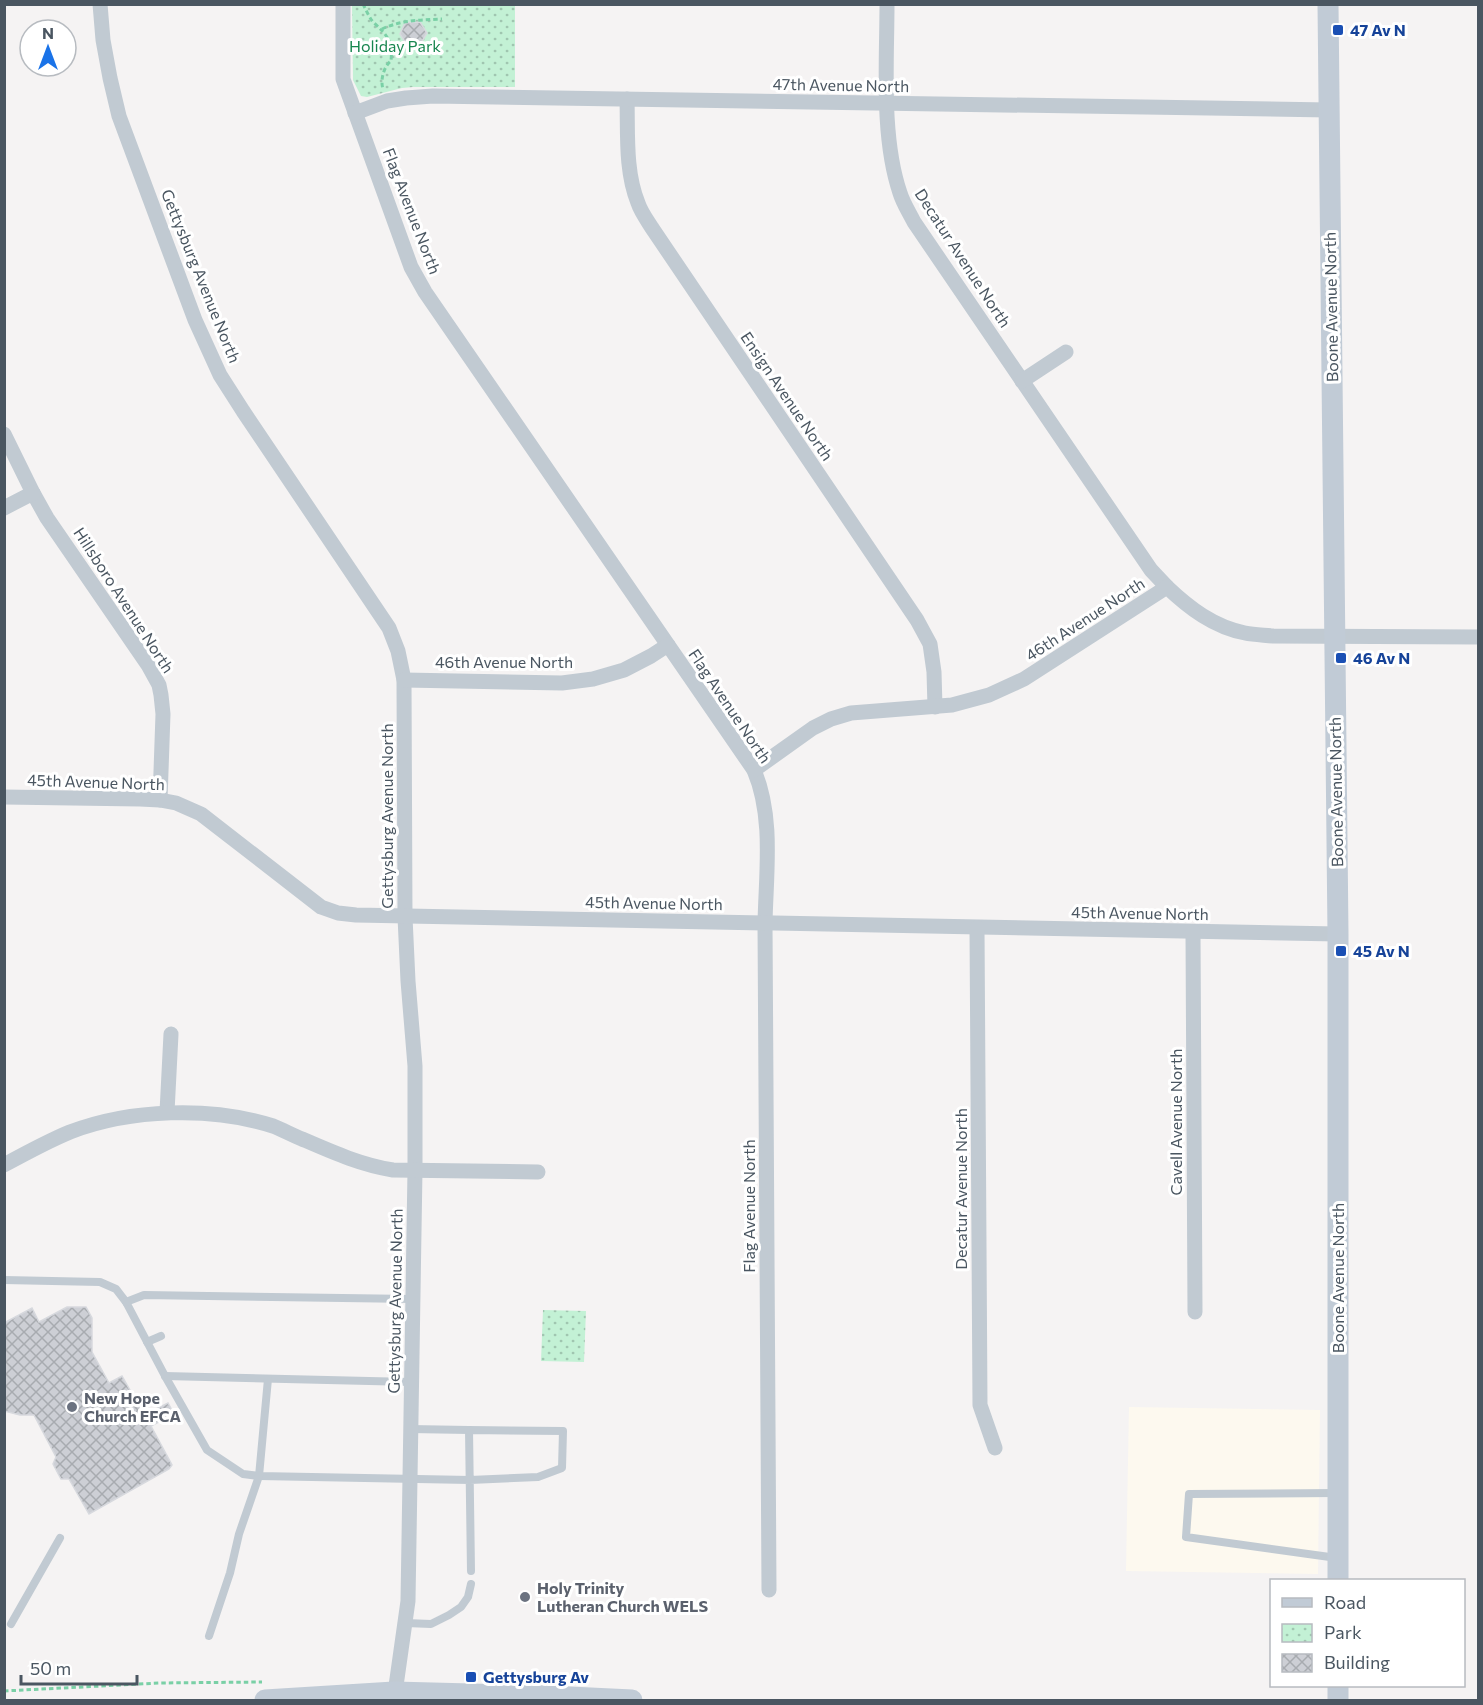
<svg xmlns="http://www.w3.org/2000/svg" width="1483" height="1705" font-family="Commissioner,sans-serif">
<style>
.commercial{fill:#fdf9ef}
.park{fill:url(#park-dots)}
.building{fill:url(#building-cross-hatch);stroke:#d7d9de;stroke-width:1.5}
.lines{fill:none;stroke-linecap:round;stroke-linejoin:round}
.path{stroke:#7ad0a6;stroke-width:3;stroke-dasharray:4.5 3;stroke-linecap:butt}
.lane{stroke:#c1cad2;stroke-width:8}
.street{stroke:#c1cad2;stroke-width:15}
.secondary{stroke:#c1cbd6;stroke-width:21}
.transit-dot{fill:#1a4fb4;stroke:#fff;stroke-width:2}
.worship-dot{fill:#6b7280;stroke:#fff;stroke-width:2}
.labels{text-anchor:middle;stroke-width:6;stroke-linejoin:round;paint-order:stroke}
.transit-label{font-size:16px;font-weight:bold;fill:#164399;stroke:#fff;text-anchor:start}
.park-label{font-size:16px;fill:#17864f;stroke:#fff}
.street-label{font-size:16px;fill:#4a5661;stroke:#fff}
.worship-label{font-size:16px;font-weight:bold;fill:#5b616d;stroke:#fff;text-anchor:start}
</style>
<defs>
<pattern id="park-dots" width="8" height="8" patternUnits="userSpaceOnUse" patternTransform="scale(1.5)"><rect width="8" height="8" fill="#c3f1d5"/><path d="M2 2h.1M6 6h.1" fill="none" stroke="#a0c6b0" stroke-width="1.8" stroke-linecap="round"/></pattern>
<pattern id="building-cross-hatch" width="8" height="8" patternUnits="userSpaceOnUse" patternTransform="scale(1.5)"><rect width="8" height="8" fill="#cdcfd5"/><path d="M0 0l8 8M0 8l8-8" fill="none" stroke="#a8abb0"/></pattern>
</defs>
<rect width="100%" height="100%" fill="#f5f3f3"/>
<polygon class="commercial" points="1129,1407 1320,1410 1318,1574 1126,1571"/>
<g class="park">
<polygon points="352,5 515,5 515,87 413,87 402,88 367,97 361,96 353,80"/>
<polygon points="543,1310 586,1311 584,1362 541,1361"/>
</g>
<g class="building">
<polygon points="420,22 427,33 420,45 407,45 400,34 405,23"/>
<polygon points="67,1307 86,1307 92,1318 92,1352 109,1383 122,1376 144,1415 168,1403 174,1414 151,1426 172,1465 169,1469 89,1514 69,1479 61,1479 53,1464 56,1457 34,1415 20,1415 4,1411 4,1323 32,1308 39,1322"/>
</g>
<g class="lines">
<g class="path">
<path d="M363,4C366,10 369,17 373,22C387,35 393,41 391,61C384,66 380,80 383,89"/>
<path d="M382,29C401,20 421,20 442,19"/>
<polyline points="4,1691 159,1683 262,1682"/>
</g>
<g class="lane">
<polyline points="4,1280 100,1282 116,1289 126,1302 165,1376 207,1450 243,1474 259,1476 470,1480 538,1477 562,1468 563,1431 469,1430 471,1571"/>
<polyline points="126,1302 144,1295 413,1299"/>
<polyline points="147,1342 161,1336"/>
<polyline points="165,1376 411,1382"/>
<polyline points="410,1429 469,1430"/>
<polyline points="1336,1493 1189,1494 1186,1537 1337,1558"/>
<polyline points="406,1623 431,1624 449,1615 461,1607 468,1597 471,1584"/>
<polyline points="11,1624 60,1538"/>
<polyline points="209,1636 230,1573 239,1534 259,1476 268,1379"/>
</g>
<g class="street">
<polyline points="100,4 103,40 110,78 119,116 195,320 220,375 243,411 389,628 398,651 404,680 405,917 408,981 415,1066 415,1170 408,1601 394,1700"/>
<path d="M343,4V79L411,267L425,292L754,770C774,817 766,873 765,923L769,1590"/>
<path d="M887,4C887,63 881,137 900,193C903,203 909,212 914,222L1151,570L1167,587"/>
<path d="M627,99C628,133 625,171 638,203C641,212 647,220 652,228L917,620L930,644L934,672L935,707"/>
<polyline points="355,113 387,101 406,98 433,96 1329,110"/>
<polyline points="1022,381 1066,352"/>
<polyline points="4,434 33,493 47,518 148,665 159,685 161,695 163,714 160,800"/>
<polyline points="4,508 33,493"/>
<polyline points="404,680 562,683 593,679 624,670 651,656 668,645"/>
<path d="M754,770L813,728L831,719L851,713L952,705L989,695L1024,679L1167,587C1189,608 1214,627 1245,633C1254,635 1264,635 1273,636L1478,637"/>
<polyline points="4,797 140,799 160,800 176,803 201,814 321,907 338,913 356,915 1338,934"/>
<polyline points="977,928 980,1405 995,1448"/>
<polyline points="1193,932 1195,1312"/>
<polyline points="167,1112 171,1034"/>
<path d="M4,1165C26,1153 48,1141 70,1132C130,1109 211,1106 273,1126C283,1130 292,1135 302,1139C332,1152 361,1165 393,1170L538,1172"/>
</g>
<g class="secondary">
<polyline points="1328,4 1338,934 1338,1580"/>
<polyline points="265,1700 394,1692 549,1696 632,1700"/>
<polyline points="1338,1700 1338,1686"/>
</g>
</g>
<g class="transit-dot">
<rect x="1332" y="24" width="12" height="12" rx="3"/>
<rect x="1335" y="652" width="12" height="12" rx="3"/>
<rect x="1335" y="945" width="12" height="12" rx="3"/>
<rect x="465" y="1671" width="12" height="12" rx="3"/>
</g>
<g class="worship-dot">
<circle cx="72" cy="1407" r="6"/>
<circle cx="525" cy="1597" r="6"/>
</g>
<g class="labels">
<g class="transit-label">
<text x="1350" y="36">47 Av N</text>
<text x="1353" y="664">46 Av N</text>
<text x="1353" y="957">45 Av N</text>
<text x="483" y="1683">Gettysburg Av</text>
</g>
<g class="park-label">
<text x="395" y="52">Holiday Park</text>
</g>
<g class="street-label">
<text transform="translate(841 85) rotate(1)" y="6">47th Avenue North</text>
<text transform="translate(412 211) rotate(69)" y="6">Flag Avenue North</text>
<text transform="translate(963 258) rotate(57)" y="6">Decatur Avenue North</text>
<text transform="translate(201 276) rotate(68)" y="6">Gettysburg Avenue North</text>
<text transform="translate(1331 307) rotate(-91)" y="6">Boone Avenue North</text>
<text transform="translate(787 396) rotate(56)" y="6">Ensign Avenue North</text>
<text transform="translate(124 600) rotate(57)" y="6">Hillsboro Avenue North</text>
<text transform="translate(1085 619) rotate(-33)" y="6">46th Avenue North</text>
<text x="504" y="668">46th Avenue North</text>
<text transform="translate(730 706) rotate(56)" y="6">Flag Avenue North</text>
<text transform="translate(96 782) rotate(2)" y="6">45th Avenue North</text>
<text transform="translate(1336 792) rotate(-91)" y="6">Boone Avenue North</text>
<text transform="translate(387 816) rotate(-90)" y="6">Gettysburg Avenue North</text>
<text transform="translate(654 903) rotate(1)" y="6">45th Avenue North</text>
<text transform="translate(1140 913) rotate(1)" y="6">45th Avenue North</text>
<text transform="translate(1176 1122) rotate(-90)" y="6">Cavell Avenue North</text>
<text transform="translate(961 1189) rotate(-90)" y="6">Decatur Avenue North</text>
<text transform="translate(749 1206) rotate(-90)" y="6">Flag Avenue North</text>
<text transform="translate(1338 1278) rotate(-90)" y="6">Boone Avenue North</text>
<text transform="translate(395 1301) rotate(-89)" y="6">Gettysburg Avenue North</text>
</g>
<g class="worship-label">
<text x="84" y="1404">New Hope<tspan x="84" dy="18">Church EFCA</tspan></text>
<text x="537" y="1594">Holy Trinity<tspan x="537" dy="18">Lutheran Church WELS</tspan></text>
</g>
</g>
<rect width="1483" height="1705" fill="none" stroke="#4a5661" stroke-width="12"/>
<rect x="1270" y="1579" width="195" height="108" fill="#ffffff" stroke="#b7bbc0" stroke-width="1.5"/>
<rect x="1282" y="1598" width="30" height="9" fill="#c1cbd6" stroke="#b7bbc0" stroke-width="1.5"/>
<text x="1324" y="1609" font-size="18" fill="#4a5661">Road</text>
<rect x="1282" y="1624" width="30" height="18" fill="url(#park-dots)" stroke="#b7bbc0" stroke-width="1.5"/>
<text x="1324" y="1639" font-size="18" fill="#4a5661">Park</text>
<rect x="1282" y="1654" width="30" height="18" fill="url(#building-cross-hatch)" stroke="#b7bbc0" stroke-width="1.5"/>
<text x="1324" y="1669" font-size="18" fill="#4a5661">Building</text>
<g transform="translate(48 48)"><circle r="28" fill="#ffffff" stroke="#b7bbc0" stroke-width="1.5"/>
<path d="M0-4.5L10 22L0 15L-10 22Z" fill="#1a73e8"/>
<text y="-9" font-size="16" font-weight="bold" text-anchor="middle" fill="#4a5661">N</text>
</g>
<path d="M21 1675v9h116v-9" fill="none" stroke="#4a5661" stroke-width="3"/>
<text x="30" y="1675" font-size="18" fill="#4a5661" stroke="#ffffff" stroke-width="4.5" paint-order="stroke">50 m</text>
</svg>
